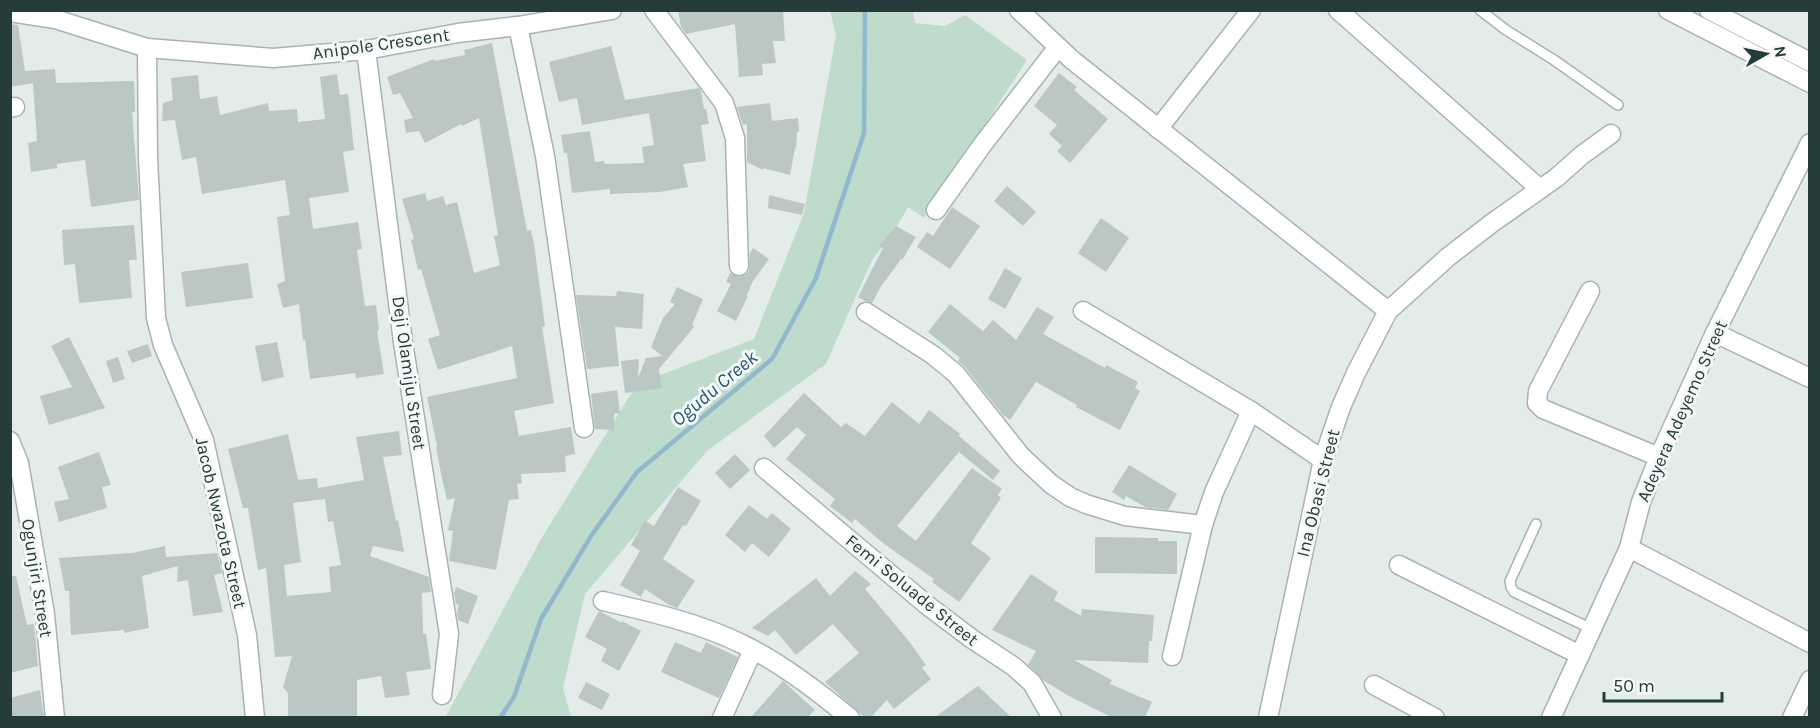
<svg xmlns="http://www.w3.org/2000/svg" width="1820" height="728" font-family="Karla,sans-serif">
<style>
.green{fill:#bfdbcc}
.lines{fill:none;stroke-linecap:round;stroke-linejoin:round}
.stream{stroke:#91b8cc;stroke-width:4.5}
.building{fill:#bac7c4;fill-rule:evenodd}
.lane-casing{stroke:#a7b4b2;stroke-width:12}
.street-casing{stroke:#a7b4b2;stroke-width:21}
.lane{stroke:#fff;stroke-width:9}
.street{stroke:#fff;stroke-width:18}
.labels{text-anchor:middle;stroke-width:6;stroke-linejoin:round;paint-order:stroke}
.street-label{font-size:18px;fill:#253c3a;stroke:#f4f9f8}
.water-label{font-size:20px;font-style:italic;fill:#245874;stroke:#f4f9f8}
</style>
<rect width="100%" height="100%" fill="#e4ecea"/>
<polygon class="green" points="830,11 913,11 915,23 945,26 965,15 1027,60 924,218 908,207 895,230 872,260 826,364 707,451 585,594 563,688 571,717 445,718 541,539 637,384 754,339 804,213 836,35"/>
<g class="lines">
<polyline class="stream" points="500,718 514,697 541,619 591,536 637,472 772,359 816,278 864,133 865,10"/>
</g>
<g class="building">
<polygon points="678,10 783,10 785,41 773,41 776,63 762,64 763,75 739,77 735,24 686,34 681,27"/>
<polygon points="10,24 18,25 25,71 55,69 56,83 134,81 135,112 132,112 139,200 91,207 85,160 57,164 57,168 31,172 28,143 37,141 33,83 10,87"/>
<polygon points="492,43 527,231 531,230 534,244 545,326 542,327 554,403 514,411 519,436 571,427 575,454 565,456 566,472 521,474 522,483 517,484 519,499 509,500 496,570 449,561 453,531 448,530 455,498 447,500 441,474 436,447 437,446 427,397 517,378 512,346 438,370 428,339 440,335 421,269 418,270 411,240 414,239 402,199 425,193 427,201 443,196 446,205 457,202 474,273 500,265 494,236 498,235 479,118 462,126 461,124 425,143 419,131 406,133 404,120 413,118 400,93 393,95 387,77 434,59 435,61 465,55 464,50"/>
<polygon points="611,46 625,100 699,88 701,91 704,109 706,109 709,124 701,125 706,161 683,164 688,187 660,192 610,194 610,189 572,193 567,153 564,153 561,135 590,131 595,162 604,161 605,164 644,163 642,147 654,145 649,113 582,125 577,98 559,102 549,62"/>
<polygon points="1059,73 1077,87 1074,90 1108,119 1070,163 1057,151 1062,146 1049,134 1057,125 1034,106"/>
<polygon points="337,74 340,95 348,94 354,150 343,152 349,192 309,198 313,229 358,222 362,249 357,250 365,306 376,305 379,330 377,331 384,374 356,378 355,373 310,379 305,340 303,340 299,304 283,308 277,284 285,281 277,217 290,215 285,180 202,194 196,157 182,160 175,120 162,121 163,103 173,100 171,78 198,75 200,99 217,96 220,115 268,103 269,111 297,109 298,122 325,119 320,77"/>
<polygon points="770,103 772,121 798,118 799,132 797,132 796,149 795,148 790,175 763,168 763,170 747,162 747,124 743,125 737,107"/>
<polygon points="1007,186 1036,212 1023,226 994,201"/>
<polygon points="769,195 805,204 802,215 768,208"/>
<polygon points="952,207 980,226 950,269 917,247 927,232 933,236"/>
<polygon points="1101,218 1129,238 1106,272 1078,253"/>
<polygon points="134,225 137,260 129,260 132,298 79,303 75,264 64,265 62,230"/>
<polygon points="896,226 916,237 902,260 901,259 880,288 872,303 865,301 858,297 883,248 879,246"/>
<polygon points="753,248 769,259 753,281 747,295 748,296 736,321 717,311 731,284 726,282 730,273 739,277 745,275 749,271 750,253"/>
<polygon points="248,263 253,298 186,307 181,272"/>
<polygon points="1005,268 1022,278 1005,309 988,299"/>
<polygon points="677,287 703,299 692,325 694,327 659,369 662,388 625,393 621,361 639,359 638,378 646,358 662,356 651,347 663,318 675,304 670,302"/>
<polygon points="617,291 644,294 642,329 615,327 619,366 587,369 576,295 616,296"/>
<polygon points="950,304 983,331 993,320 1016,340 1037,307 1054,317 1043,334 1105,368 1106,365 1138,382 1135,388 1140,391 1120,430 1076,407 1077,405 1036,382 1010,420 1003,415 965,367 958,361 960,358 928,332"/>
<polygon points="69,337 105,408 49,425 40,396 72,387 51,346"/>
<polygon points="277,342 284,377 262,382 255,346"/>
<polygon points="148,344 152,356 132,363 127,351"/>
<polygon points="118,357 125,379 113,383 106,361"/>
<polygon points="617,390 620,413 614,414 614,430 595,429 591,394"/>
<polygon points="804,393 841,427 846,423 865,436 892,402 919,424 929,410 960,434 959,436 1000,471 993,480 959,452 897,526 916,541 972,468 1002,489 998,495 1001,498 971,543 991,558 959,602 932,582 934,579 883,543 855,519 852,523 830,506 835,499 786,459 806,435 797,427 774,448 764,436"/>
<path d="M399,431L402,455L383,457L396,521L398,520L404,552L373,546L370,556L429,577L431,592L422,593L423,634H426L431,669L406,672L410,695L385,698L381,676L357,680V717H288V693L283,687L292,656L275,657L266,568L258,570L248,508H243L228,449L288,434L298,480L317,478L318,488L364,480L356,437ZM325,499L328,522L333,521L341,565L329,567L331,592L287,596L284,565L301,562L293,503Z"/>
<polygon points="99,452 111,485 102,487 107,508 59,522 54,502 69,499 58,467"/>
<polygon points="735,454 750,470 730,489 715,473"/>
<polygon points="1129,465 1177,494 1168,510 1145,507 1126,496 1124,500 1112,492"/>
<polygon points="678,487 701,501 686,526 683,525 663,559 695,581 677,608 669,605 645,589 641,597 620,585 640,551 631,545 645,521 654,526"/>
<polygon points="749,505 767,519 772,513 791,529 769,557 752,543 745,552 725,535"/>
<polygon points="1095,537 1158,538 1158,541 1177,541 1177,574 1095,573"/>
<polygon points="165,546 166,557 217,553 222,573 214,575 223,612 193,616 188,580 177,582 178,566 142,576 149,628 124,633 124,630 71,635 69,591 65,591 59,558 132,553"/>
<polygon points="855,571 871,584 865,589 908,640 926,665 922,668 931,679 894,709 887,700 871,717 864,717 825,682 859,653 833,624 796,655 775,630 768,636 752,628 816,578 830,596"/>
<polygon points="1031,574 1058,592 1054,600 1081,616 1082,609 1154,615 1152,641 1149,641 1148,663 1074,660 1112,680 1110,684 1152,702 1145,717 1111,717 1067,695 1043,680 1028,665 1036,651 992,630"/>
<polygon points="10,576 16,576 27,625 34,624 38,666 10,673"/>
<polygon points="456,587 478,596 468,624 458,620 457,612 459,605 456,604 454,593"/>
<polygon points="599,611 622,623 622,621 641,631 619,671 601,661 607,649 585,637"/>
<polygon points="675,642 701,653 706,642 738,657 719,698 661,672"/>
<polygon points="783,681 815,710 808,717 751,717"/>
<polygon points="586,682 610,694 602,710 578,698"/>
<polygon points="978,686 1011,717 935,717"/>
<polygon points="40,690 44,717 10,717 10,698"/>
</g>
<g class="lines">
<g class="lane-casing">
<g id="lane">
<polyline points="1480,10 1506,30 1554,60 1618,105"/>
<polyline points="1536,524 1510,581 1511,587 1514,592 1592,629"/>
</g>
</g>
<g class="street-casing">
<g id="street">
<polyline points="654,10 724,103 735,138 739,266"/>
<polyline points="1019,10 1071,59 1388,311"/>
<polyline points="1338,10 1540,189"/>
<polyline points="1668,10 1810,83"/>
<polyline points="1709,10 1810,62"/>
<polyline points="10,12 55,19 147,48 273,58 366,50 458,33 518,26 612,10"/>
<polyline points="518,26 545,156 584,428"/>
<polyline points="147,48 148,158 156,318 163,345 204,440 247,635 255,718"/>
<polyline points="366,50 403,342 449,634 442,695"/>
<polyline points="10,108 15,107"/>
<polyline points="1158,129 1251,10"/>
<polyline points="936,210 983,144 1058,47"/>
<polyline points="1590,291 1538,391 1537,403 1543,409 1659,457"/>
<polyline points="1083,311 1251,411 1323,460"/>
<polyline points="866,312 933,355 956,374 1021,456 1051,484 1070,497 1086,504 1125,516 1203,525"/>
<polyline points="1715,333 1810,378"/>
<polyline points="10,441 19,463 45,614 55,718"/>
<polyline points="764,468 927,605 972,639 1013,666 1032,683 1052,718"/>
<polyline points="1629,548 1810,643"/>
<polyline points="1399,565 1580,655"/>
<path d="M603,601C651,612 700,623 744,645C779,662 820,693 850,718"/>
<polyline points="1172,656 1203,525 1214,492 1251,411"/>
<polyline points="1374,685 1435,718"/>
<polyline points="722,718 753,650"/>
<polyline points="1268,718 1323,460 1341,407 1356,373 1388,311 1448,257 1492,223 1556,178 1582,155 1611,134"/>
<polyline points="1551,718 1629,548 1641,502 1659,457 1715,333 1810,143"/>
<polyline points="1792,718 1810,680"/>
</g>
</g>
<use href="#lane" class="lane"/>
<use href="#street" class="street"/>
</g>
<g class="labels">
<g class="street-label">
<text transform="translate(381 44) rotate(-8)" y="6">Anipole Crescent</text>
<text transform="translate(409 373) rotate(82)" y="6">Deji Olamiju Street</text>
<text transform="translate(1682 411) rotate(-66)" y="6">Adeyera Adeyemo Street</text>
<text transform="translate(1318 493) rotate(-76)" y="6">Ina Obasi Street</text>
<text transform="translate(221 523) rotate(77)" y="6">Jacob Nwazota Street</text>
<text transform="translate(37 578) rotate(81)" y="6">Ogunjiri Street</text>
<text transform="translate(912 590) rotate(39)" y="6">Femi Soluade Street</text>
</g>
<g class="water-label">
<text transform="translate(714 388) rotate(-40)" y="7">Ogudu Creek</text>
</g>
</g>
<rect width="1820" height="728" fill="none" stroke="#253c3a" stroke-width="24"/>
<g transform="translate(1766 54) rotate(81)" stroke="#f4f9f8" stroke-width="4.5" paint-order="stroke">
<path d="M0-4.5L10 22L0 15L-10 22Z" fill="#253c3a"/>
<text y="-9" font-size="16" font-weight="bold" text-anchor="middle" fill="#253c3a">N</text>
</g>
<path d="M1604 692v9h118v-9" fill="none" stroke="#253c3a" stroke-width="3"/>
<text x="1613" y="692" font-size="18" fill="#253c3a" stroke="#f4f9f8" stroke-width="4.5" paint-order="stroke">50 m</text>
</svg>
